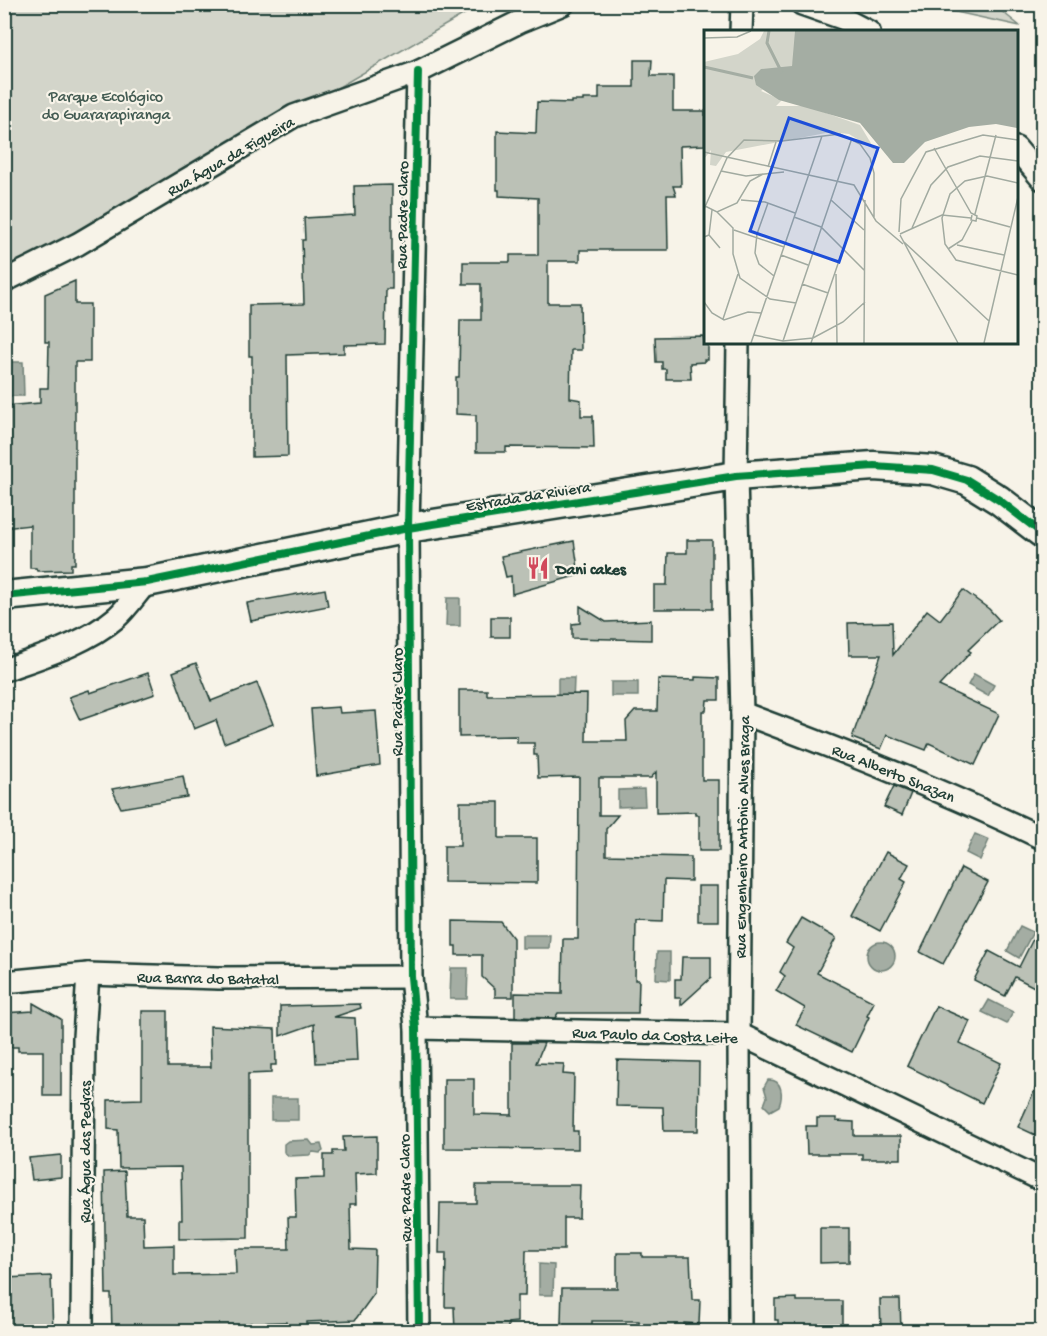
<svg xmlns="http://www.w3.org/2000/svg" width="1047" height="1336" font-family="'Gochi Hand',sans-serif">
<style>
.green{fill:#d3d5ca;stroke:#79897f;stroke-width:1.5}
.water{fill:#a4ada3;stroke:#6f8077;stroke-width:1.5}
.building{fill:#bbc1b6;stroke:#1f3d34;stroke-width:1.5}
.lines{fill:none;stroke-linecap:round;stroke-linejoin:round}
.street-casing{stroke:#1f3d34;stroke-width:26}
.secondary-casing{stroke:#1f3d34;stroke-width:33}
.street{stroke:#f7f3e8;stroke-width:21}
.secondary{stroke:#f7f3e8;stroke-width:28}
.cycleway-casing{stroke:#f7f3e8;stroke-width:11}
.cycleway{stroke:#00873e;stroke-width:8}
.labels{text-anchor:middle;stroke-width:4.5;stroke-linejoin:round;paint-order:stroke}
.park-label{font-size:16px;fill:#435b52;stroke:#f7f3e8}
.street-label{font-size:16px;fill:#1f3d34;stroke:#f7f3e8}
.poi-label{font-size:16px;font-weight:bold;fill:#1f3d34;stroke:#f7f3e8;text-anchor:start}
.inset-river{fill:none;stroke:#a4ada3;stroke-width:3}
.inset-road{fill:none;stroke:#a1aaa0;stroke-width:1.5}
.view{fill:#1d4ed8;fill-opacity:0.15;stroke:#1d4ed8;stroke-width:3}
.inset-edge{fill:none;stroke:#1f3d34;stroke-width:3}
</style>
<rect width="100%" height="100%" fill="#f7f3e8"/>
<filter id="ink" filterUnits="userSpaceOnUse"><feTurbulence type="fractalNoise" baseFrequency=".0167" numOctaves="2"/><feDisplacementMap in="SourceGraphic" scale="12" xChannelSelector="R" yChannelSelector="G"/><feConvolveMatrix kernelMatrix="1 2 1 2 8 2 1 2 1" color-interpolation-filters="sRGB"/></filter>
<g filter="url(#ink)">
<g class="green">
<polygon points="5,5 480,5 5,281"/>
<polygon points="924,5 994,5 1020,26"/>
</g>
<g class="water">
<polygon points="6,362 23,362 24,396 7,396"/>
<polygon points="447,598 460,598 460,626 446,626"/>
<polygon points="974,674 994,685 988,696 968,685"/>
<polygon points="558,678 574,678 573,704 558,704"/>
<rect x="611" y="682" width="27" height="14"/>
<polygon points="644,789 645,806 618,807 618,790"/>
<polygon points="975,834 989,840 980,860 966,853"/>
<polygon points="1020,926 1033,932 1019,958 1007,951"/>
<polygon points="522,935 550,935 549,948 522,948"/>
<circle cx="881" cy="956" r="14"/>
<polygon points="657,952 670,952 670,980 656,979"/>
<polygon points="451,968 468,968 467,999 450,999"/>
<polygon points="989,1000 1013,1012 1007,1024 982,1012"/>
<path d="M768,1080C783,1079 783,1096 779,1106L770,1111L764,1105L767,1097L764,1087Z"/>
<rect x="271" y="1098" width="27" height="22"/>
<polygon points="309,1140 313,1145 321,1144 323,1151 320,1153 313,1152 309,1155 289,1156 284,1152 284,1144 288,1141"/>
<polygon points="539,1264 554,1265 553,1295 539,1295"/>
</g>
<g class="building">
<polygon points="634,60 652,60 651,76 673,76 673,111 705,111 705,145 680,146 681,186 673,186 676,195 667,195 668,250 580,250 580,261 548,261 548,303 580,303 581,350 571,350 570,398 581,400 581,416 593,416 594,448 506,447 506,452 476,452 476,415 456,414 456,377 459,377 460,320 481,320 481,284 463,284 463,262 510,262 510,255 538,255 538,198 499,196 499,190 497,190 497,131 536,133 537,102 571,103 571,101 583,101 583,99 599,99 599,87 634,87"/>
<polygon points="392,185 392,289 386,289 385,344 344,345 344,353 287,355 288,456 252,457 252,356 249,356 249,305 304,304 302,240 305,240 304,218 355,215 354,186"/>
<polygon points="75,281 75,304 90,304 90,362 75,362 75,564 71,564 71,570 37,571 36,568 30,568 30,525 4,528 4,406 40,403 40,388 48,388 49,342 45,342 45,294"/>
<polygon points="703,336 705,342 708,342 708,360 704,360 704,362 690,363 691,379 666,379 666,369 662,369 662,362 656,362 655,337"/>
<polygon points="687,540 712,540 712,609 654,609 654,585 667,585 668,553 687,553"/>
<polygon points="574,541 579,575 512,594 511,576 506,577 501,556"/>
<polygon points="325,589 328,606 251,621 247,603"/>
<polygon points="963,590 989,609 999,620 968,650 971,652 939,686 999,714 975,765 929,743 926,750 887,735 881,749 852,738 881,655 849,655 848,623 892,622 893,655 927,610 940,620"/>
<polygon points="580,606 606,622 651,620 651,640 572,638 572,624 580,623"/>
<rect x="491" y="617" width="19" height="20"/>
<polygon points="196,663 211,701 257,683 273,724 224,743 216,720 194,729 173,672"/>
<polygon points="148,673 155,694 80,720 69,697 89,690 90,693"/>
<polygon points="695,677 719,678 719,700 707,700 706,711 702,711 702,780 719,780 719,851 699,851 699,815 695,815 695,812 656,813 656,772 651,778 599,778 599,815 618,815 606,829 606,855 691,857 691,881 664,880 663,921 636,920 635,980 639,980 638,1013 558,1013 555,1018 515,1017 515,993 562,994 563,939 578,939 579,777 538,778 537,755 534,755 534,743 517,743 517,736 459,737 459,690 487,690 487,695 587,694 586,741 627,741 626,721 635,711 657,711 658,679 695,680"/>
<polygon points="339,707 340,713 376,711 380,765 316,776 311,709"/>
<polygon points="183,776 187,797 121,808 112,789"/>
<polygon points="894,786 911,793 902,815 884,807"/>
<polygon points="460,802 499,802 499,838 537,838 537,883 444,882 444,846 460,846"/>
<polygon points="886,852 909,864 901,879 906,882 880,931 852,916"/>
<polygon points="961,868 988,882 943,964 920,952"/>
<rect x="698" y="886" width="20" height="35"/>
<polygon points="801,918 836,938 817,973 874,1002 867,1016 869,1017 852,1052 796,1025 805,1008 776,991 785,976 780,972 793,948 786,943"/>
<polygon points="453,921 501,922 513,938 513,997 495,997 495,989 482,977 482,955 456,955 456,946 453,946"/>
<polygon points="1042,921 1042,991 1015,977 1005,996 974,980 989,951 1019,967"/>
<polygon points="682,957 711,957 711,978 681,1005 681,998 675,998 675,979 681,979"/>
<polygon points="33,1003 61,1019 61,1096 43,1096 43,1051 18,1051 18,1047 4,1047 4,1013 33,1011"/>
<polygon points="360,1004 361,1008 334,1017 355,1018 357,1061 316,1063 314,1024 280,1036 280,1006"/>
<polygon points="936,1006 970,1021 960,1043 1001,1063 982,1103 907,1066"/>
<polygon points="142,1011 168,1011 168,1067 211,1067 210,1026 275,1029 276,1065 271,1065 271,1073 248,1074 248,1238 179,1239 179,1220 182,1220 181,1167 119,1168 118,1130 108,1129 108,1100 142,1099"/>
<polygon points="512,1043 544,1043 536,1063 564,1064 563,1074 574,1075 573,1131 578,1131 578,1149 444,1148 444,1079 474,1079 474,1114 512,1115"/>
<polygon points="617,1060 699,1062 698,1131 664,1131 663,1107 616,1106"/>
<polygon points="1042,1074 1042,1138 1018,1127"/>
<polygon points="817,1118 836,1118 836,1121 854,1122 854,1136 901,1136 901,1159 862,1159 862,1154 807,1154 806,1126 817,1126"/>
<polygon points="377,1136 377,1173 355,1174 356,1204 350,1204 351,1249 375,1250 374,1294 355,1320 306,1322 306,1332 286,1332 286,1322 250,1323 250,1332 112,1332 111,1294 106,1294 104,1172 125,1171 127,1216 143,1216 144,1246 174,1245 174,1275 236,1274 235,1249 289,1249 288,1217 296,1217 295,1179 324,1178 324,1155 333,1155 333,1151 344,1151 343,1137"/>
<polygon points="61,1155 61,1177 32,1180 29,1158"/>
<polygon points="476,1185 580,1185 579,1218 564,1218 564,1250 526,1250 525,1296 517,1296 517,1322 508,1323 508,1332 455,1332 454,1307 445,1307 446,1253 439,1253 440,1203 476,1203"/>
<polygon points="820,1228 849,1228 849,1262 820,1263"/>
<polygon points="617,1253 642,1253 642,1257 690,1257 692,1300 700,1300 699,1324 684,1323 684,1332 639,1332 639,1321 592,1321 592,1332 563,1332 563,1323 561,1322 562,1288 617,1288"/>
<polygon points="51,1276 53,1332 6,1332 4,1278"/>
<polygon points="797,1298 797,1301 842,1301 842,1332 778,1332 778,1320 775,1320 775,1299"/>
<polygon points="880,1299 900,1299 901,1332 881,1332"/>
</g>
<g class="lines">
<g class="street-casing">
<g id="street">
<polyline points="802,4 842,18 869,32"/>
<polyline points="741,32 742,4"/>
<polyline points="418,72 408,528 411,977 416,1028 419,1332"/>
<polyline points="1016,148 1042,179"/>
<polyline points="4,281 78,244 294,116 418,72 519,22 563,4"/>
<polyline points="738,342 736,476 742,713 739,1034 740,1332"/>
<path d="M4,670C43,656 85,644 117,617C128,607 137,593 147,582"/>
<path d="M742,713C844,751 945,791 1042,838"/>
<polyline points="4,982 88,974 219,978 411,977"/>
<polyline points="416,1028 739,1034 1042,1180"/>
<polyline points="82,1332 84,1037 88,974"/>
</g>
</g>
<g class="secondary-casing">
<polyline id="secondary" points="4,596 147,582 408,528 736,476 874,466 933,470 967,480 999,500 1042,533"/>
</g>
<use href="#street" class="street"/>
<use href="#secondary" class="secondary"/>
<g class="cycleway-casing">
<g id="cycleway">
<polyline points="418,72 408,528 411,977 416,1028 419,1332"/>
<polyline points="4,596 147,582 408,528 736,476 874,466 933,470 967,480 999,500 1042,533"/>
</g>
</g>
<use href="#cycleway" class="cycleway"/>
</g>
</g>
<defs>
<g id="restaurant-bare" transform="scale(1.8)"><path d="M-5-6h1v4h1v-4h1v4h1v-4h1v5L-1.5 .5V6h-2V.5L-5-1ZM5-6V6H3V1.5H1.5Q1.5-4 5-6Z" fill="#d1495b" stroke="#f7f3e8" stroke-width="2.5" paint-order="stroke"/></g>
</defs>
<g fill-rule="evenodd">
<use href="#restaurant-bare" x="538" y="568"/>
</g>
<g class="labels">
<g class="park-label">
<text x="106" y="101">Parque Ecológico<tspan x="106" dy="18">do Guararapiranga</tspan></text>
</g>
<g class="street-label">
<text transform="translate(230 155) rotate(-30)" y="6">Rua Água da Figueira</text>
<text transform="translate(401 215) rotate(-89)" y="6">Rua Padre Claro</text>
<text transform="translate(528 495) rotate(-9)" y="6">Estrada da Riviera</text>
<text transform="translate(396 702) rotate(-90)" y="6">Rua Padre Claro</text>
<text transform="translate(894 772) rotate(22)" y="6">Rua Alberto Shazan</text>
<text transform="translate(741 837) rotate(-89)" y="6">Rua Engenheiro Antônio Alves Braga</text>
<text transform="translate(208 977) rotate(1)" y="6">Rua Barra do Batatal</text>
<text transform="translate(655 1034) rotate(2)" y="6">Rua Paulo da Costa Leite</text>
<text transform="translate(84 1152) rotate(-90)" y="6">Rua Água das Pedras</text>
<text transform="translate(404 1188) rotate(-91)" y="6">Rua Padre Claro</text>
</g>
<g class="poi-label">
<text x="556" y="574">Dani cakes</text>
</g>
</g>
<g transform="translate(704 30)">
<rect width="314" height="314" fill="#f7f3e8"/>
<path d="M60,1H91V24L88,36L57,61L78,70L72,76H102L156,95L171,120L145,104L127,102L22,122L12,136L6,135L7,120L0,129V32L34,24L56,9Z" fill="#d3d5ca"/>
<path d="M91,1H313V98L292,94L265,97L221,112L200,133H189L156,93L75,70L52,55L50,46L57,39L88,36Z" fill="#a4ada3"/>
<path class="inset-river" d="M65,1L63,13L78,43M0,37L49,48"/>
<path class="inset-road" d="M0,8L33,7L47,1M230,118L267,183L273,186L272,191L267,190L268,185M0,122L150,155L172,191L199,214M64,137L72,112M17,141L42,146L80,142M314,153L283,146L261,151L246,164L238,188L241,214L252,230L314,245M37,170L61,172L91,183M127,170L160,200M64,173L53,204L51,223L55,234L70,246M1,176L13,182L33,173L46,151L59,144M0,179L23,128L40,110L78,111L136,104L156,114L166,128L170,143V187M13,182L29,198V224L36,248L66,269L92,273M271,184L292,105M90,187L117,197L160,240M273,188L306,197M208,198L227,155L244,137L276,126L314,131M30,200L80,217M195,202L197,169L222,122L279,105L314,110M196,204L238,185L267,188M5,205L8,180M196,205L254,313M0,207L5,205L16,218M200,212L285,291M253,215L300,225M244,219L258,210L268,191M77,225L104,235M132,244L133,313M98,254L124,263M0,272L8,283L20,290L44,282L57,283M19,289L34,244M50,305L79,311L109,308L139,292L161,272M79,311L148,108M47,313L118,106M107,313L139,219M160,313L161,170M280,313L314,167"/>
<path class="view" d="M85,88L174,118L135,232L46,201Z"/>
<rect width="314" height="314" class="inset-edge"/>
</g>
<rect width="1047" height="1336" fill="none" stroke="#f7f3e8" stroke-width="24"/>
<rect x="12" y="12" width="1023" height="1312" fill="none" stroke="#1f3d34" stroke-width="2" filter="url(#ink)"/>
</svg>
